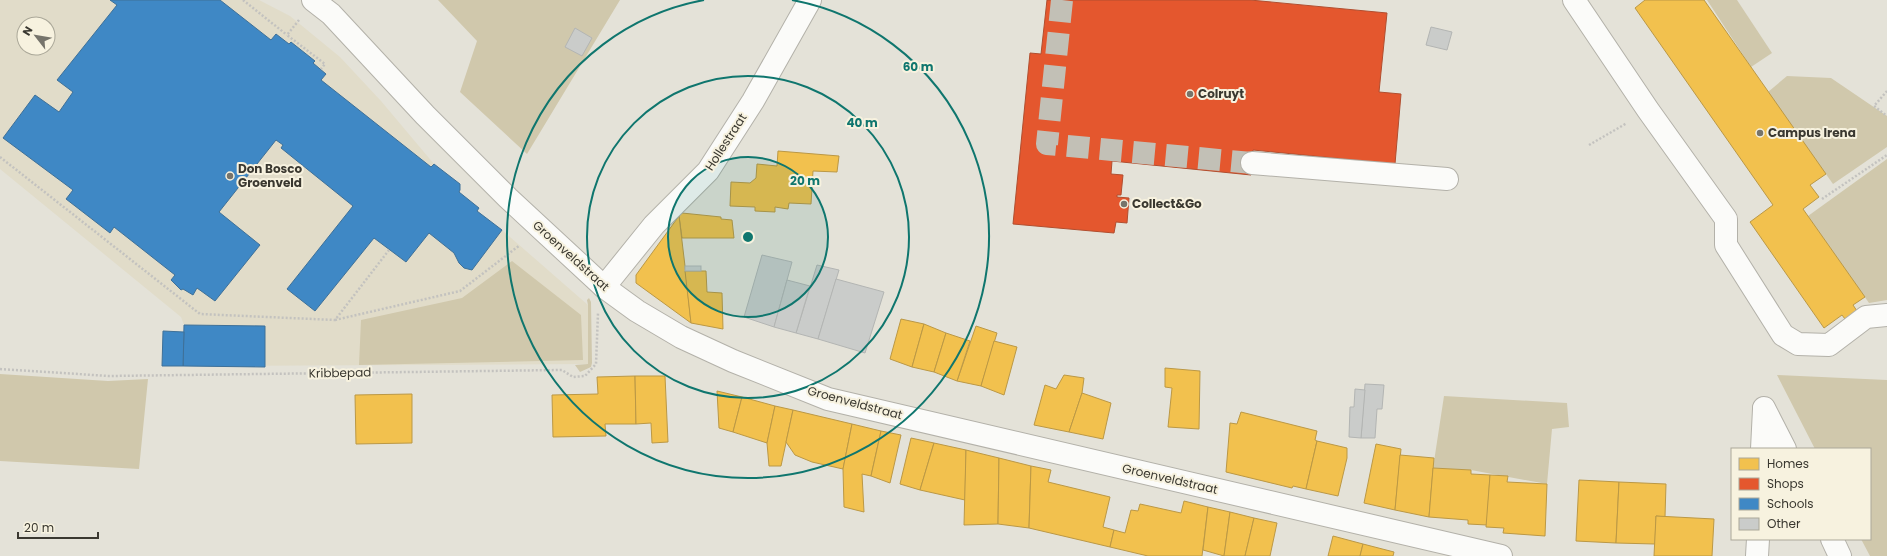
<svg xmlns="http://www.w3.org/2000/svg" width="1887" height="556" font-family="Poppins,sans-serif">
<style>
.built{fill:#e1dcc9;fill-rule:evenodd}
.green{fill:#d0c8ac}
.homes{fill:#f2c14e;stroke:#bb9845}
.shops{fill:#e4572e;stroke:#b14e2f}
.schools{fill:#3f88c5;stroke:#3e7098}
.building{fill:#caccca;stroke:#b3b5b3}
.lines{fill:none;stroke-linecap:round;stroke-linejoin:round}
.minor-tunnel{stroke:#c2c0b6;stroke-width:22;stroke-dasharray:22 11;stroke-linecap:butt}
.minor-casing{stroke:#b3b1a9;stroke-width:24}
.path{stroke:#c3c2bf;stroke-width:2.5;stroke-dasharray:2 2;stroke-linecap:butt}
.minor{stroke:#fbfbf9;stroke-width:22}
.ring{fill:none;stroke:#0f766e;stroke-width:2}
.poi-dot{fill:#76746b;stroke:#f7f2df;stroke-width:1.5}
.labels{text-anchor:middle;stroke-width:4;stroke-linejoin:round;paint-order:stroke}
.poi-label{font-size:12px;font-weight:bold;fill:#3a3830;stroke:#f7f2df;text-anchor:start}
.street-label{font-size:12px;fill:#3a3830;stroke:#f7f2df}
.centre{fill:#0f766e;stroke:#f7f2df;stroke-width:2}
.ring-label{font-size:12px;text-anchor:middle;font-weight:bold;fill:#0f766e;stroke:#f7f2df;stroke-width:4;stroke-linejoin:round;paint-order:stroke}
</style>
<rect width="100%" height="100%" fill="#e4e2d8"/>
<path class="built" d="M0,0H259L290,16L340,57L381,101L434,164L460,184L459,192L479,208L477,211L502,230L588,305V364L183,366L184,325L181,317L0,169ZM24,24H48V48H24Z"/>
<g class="green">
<polygon points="438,0 620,0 527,154 460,92 477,41"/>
<polygon points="1707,0 1737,0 1772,53 1751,67"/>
<polygon points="1787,76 1831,78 1887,116 1887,147 1833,184 1768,92"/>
<polygon points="1887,159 1887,300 1869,303 1808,216"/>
<polygon points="512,261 581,315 583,360 359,365 361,320 462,298"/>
<polygon points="589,298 591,302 592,363 591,367 580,372 575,365 588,364 588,305 587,300"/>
<polygon points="0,374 108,381 148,379 139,469 0,461"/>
<polygon points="1777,375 1887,380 1887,556 1870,556 1861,539 1870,539 1870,449 1815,449"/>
<polygon points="1444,396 1567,403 1569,427 1552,429 1547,484 1471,470 1433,468"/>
</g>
<g class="homes">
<polygon points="1645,0 1704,0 1826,174 1810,185 1819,197 1803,209 1865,297 1853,305 1857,311 1845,319 1842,315 1824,328 1750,222 1773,205 1635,8"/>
<polygon points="778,151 839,156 837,172 813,171 811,204 789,203 788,209 775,207 775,212 755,211 755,207 730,206 731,182 750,183 756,178 757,164 777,166"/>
<polygon points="682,213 721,217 721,219 732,220 734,238 682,238 679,216"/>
<polygon points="679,216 685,266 691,323 636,283 636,275"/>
<polygon points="685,271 706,271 707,292 722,293 723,329 691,323"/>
<polygon points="901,319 924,324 912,367 890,359"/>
<polygon points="924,324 946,333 934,372 912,367"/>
<polygon points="976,326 997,333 981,386 957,381"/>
<polygon points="946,333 970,341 957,381 934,372"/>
<polygon points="994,341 1017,347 1004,395 981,386"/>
<polygon points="1165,368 1200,371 1199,429 1168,427 1172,388 1165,387"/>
<polygon points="1064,375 1084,378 1082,393 1069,432 1034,425 1045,385 1056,389"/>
<polygon points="635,376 636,424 605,424 606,436 553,437 552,395 598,394 597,377"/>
<polygon points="635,376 665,376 668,442 652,443 651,423 636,424"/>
<polygon points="717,391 742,397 733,432 719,428"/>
<polygon points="1082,393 1111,403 1103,439 1069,432"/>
<polygon points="412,394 412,443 356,444 355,395"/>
<polygon points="742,397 775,406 767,443 733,432"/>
<polygon points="775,406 793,410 781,466 769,466 767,443"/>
<polygon points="793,410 852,424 843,469 812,462 795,455 786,442"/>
<polygon points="1241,412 1317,431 1315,440 1317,441 1306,489 1293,486 1292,488 1226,472 1230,423 1237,424"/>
<polygon points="852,424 881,431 871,476 862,474 864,512 844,507 843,469"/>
<polygon points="881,431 901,435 890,483 871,476"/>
<polygon points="911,438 934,443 920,490 900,484"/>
<polygon points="1317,441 1347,448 1347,458 1338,496 1306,489"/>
<polygon points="934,443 966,450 965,500 920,490"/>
<polygon points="1376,444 1401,449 1395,510 1364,503"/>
<polygon points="966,450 999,458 998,524 964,525"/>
<polygon points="1400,455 1434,458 1429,517 1395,510"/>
<polygon points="999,458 1031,466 1029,528 998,524"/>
<polygon points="1031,466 1051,470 1048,482 1110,497 1103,527 1114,530 1110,547 1029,528"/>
<polygon points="1433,468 1471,470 1471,474 1490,475 1487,525 1468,524 1468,520 1429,517"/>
<polygon points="1490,475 1508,476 1507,482 1547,484 1545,536 1503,533 1504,528 1486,527"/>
<polygon points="1579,480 1619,482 1616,543 1576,541"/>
<polygon points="1619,482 1666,484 1665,517 1656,516 1655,544 1616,543"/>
<polygon points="1184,501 1208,507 1202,556 1148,556 1110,547 1114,530 1125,533 1131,510 1138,511 1140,504 1181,513"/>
<polygon points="1208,507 1230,512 1224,556 1203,550"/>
<polygon points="1230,512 1254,518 1245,556 1224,556"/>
<polygon points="1656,516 1714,519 1712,556 1654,556"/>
<polygon points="1254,518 1277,523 1270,556 1245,556"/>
<polygon points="1333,536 1363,544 1360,556 1328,556"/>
<polygon points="1363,544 1394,552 1393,556 1360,556"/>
</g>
<polygon class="shops" points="1047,0 1250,0 1387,13 1379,92 1401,94 1395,164 1253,150 1251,175 1112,161 1111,174 1123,175 1121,195 1117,195 1117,197 1129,198 1127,223 1116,222 1114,233 1013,224 1030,53 1041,54"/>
<g class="schools">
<polygon points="110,0 220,0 271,40 276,34 289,44 291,42 315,61 313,63 326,74 321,80 431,167 434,164 460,184 460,190 459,192 479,208 477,211 502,230 472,270 464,268 459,263 454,253 429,233 406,262 374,238 315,311 287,289 353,206 281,148 283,145 276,140 219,212 260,245 215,301 197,288 193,295 183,289 181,290 171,280 175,275 114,227 110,233 66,199 73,190 3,138 35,95 59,112 73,92 57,80 117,5"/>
<polygon points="184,325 265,326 265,367 183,366"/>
<polygon points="163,331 184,332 183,366 162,366"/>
</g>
<g class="building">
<polygon points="1431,27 1452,32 1447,50 1426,45"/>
<polygon points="575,28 592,38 582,56 565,47"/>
<polygon points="762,255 792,262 774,327 744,317"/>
<polygon points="817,265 839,270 818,339 796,333"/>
<rect x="685" y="266" width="16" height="5"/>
<polygon points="836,279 884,292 865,353 818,339"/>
<polygon points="787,280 810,286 796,333 774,327"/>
<polygon points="1365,384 1384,385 1382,409 1377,409 1375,438 1361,438"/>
<polygon points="1355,389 1365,390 1361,438 1349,437 1350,407 1354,407"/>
</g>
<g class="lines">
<polyline class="minor-tunnel" points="1062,0 1047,144 1252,163"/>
<g class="minor-casing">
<g id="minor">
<polyline points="313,0 331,14 425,115 508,198 604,287 637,311 681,337 733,361 828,399 1501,556"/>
<polyline points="1574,0 1648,110 1726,219 1726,245 1783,335 1798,344 1829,345 1866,317 1887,315"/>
<polyline points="1252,163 1447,179"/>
<polyline points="604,287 654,225 708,171 753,101 810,0"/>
<polyline points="1764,408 1785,449"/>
<polyline points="1762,449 1764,409"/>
<polyline points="1832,539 1840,556"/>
<polyline points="1757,556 1758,539"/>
</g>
</g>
<g class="path">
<polyline points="243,0 287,35"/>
<polyline points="299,20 287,35 325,64 321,69"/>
<polyline points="1887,91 1874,106 1887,116"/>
<polyline points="1589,145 1627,123"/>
<polyline points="0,157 200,314 335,320 389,250"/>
<polyline points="1822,199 1887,155"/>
<polyline points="335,320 460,291 520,245"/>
<polyline points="0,369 109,376 562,370 573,377 585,376 596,364 598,313"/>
</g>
<use href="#minor" class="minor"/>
</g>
<circle cx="748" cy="237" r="80" fill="#0f766e" fill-opacity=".12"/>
<g class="ring">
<circle cx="748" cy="237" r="80"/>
<circle cx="748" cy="237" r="161"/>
<path d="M792 0A241 241 0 1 1 704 0"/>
</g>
<g class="poi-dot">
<circle cx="1190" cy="94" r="4"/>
<circle cx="1760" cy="133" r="4"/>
<circle cx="230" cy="176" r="4"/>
<circle cx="1124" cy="204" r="4"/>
</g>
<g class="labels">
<g class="poi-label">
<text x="1198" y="98">Colruyt</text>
<text x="1768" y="137">Campus Irena</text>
<text x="238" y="173">Don Bosco<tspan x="238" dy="14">Groenveld</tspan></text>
<text x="1132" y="208">Collect&amp;Go</text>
</g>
<g class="street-label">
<text transform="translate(726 142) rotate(-57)" y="4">Hollestraat</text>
<text transform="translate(571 256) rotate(42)" y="4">Groenveldstraat</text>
<text transform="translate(340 373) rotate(-1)" y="4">Kribbepad</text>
<text transform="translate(855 403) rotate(15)" y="4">Groenveldstraat</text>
<text transform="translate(1170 479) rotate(13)" y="4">Groenveldstraat</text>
</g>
</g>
<circle cx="748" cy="237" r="6" class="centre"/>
<g class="ring-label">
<text x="918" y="71">60 m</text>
<text x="862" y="127">40 m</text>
<text x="805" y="185">20 m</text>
</g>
<rect x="1731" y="448" width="140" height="92" fill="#f7f2df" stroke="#aba899"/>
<rect x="1739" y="458" width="20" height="12" fill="#f2c14e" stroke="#aba899"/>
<text x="1767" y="468" font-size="12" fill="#3a3830">Homes</text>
<rect x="1739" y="478" width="20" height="12" fill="#e4572e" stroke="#aba899"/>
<text x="1767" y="488" font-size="12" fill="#3a3830">Shops</text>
<rect x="1739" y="498" width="20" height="12" fill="#3f88c5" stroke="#aba899"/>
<text x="1767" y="508" font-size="12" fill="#3a3830">Schools</text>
<rect x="1739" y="518" width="20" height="12" fill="#caccca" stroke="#aba899"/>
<text x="1767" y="528" font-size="12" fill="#3a3830">Other</text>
<g transform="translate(36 36) rotate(301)"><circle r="19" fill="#f7f2df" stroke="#aba899"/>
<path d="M0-3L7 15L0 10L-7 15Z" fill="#76746b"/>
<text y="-6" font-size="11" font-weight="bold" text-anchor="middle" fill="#3a3830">N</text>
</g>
<path d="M18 532v6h80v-6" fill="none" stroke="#3a3830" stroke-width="2"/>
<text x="24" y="532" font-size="12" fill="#3a3830" stroke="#f7f2df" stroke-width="3" paint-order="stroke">20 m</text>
</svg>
